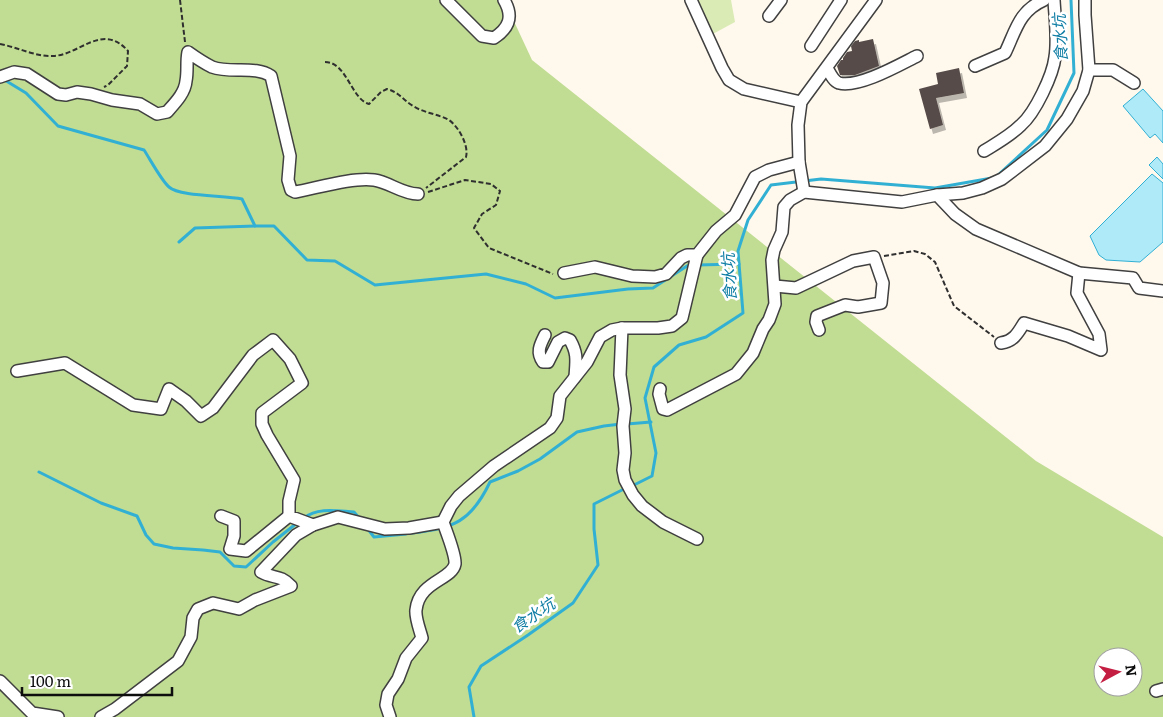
<svg xmlns="http://www.w3.org/2000/svg" width="1163" height="717" font-family="Literata,'Noto Sans TC',serif">
<style>
.green{fill:#dbebb5}
.forest{fill:#c1dd93;fill-rule:evenodd}
.water{fill:#afeaf9;stroke:#32b0d4}
.lines{fill:none;stroke-linecap:round;stroke-linejoin:round}
.stream{stroke:#32b0d4;stroke-width:3}
.building{fill:#564c49;filter:url(#shadow)}
.minor-casing{stroke:#404040;stroke-width:14}
.path{stroke:#2f2f2f;stroke-width:2;stroke-dasharray:5 2.5;stroke-linecap:butt}
.minor{stroke:#fff;stroke-width:11}
.labels{text-anchor:middle;stroke-width:5;stroke-linejoin:round;paint-order:stroke}
.water-label{font-size:16px;font-style:italic;fill:#107ea5;stroke:#fff}
</style>
<defs>
<filter id="shadow"><feDropShadow dx="3" dy="5" stdDeviation="0" flood-color="#0004"/></filter>
</defs>
<rect width="100%" height="100%" fill="#fff8ed"/>
<polygon class="green" points="694,0 731,0 735,22 711,35"/>
<path class="forest" d="M0,0H504L532,60L1036,461L1163,537V717H0ZM1103,657H1133V687H1103Z"/>
<g class="water">
<polygon points="1143,89 1163,111 1163,143 1155,134 1150,138 1123,106"/>
<polygon points="1157,157 1163,164 1163,179 1149,165"/>
<polygon points="1152,174 1163,183 1163,242 1140,262 1106,260 1099,255 1090,236"/>
</g>
<g class="lines">
<g class="stream">
<path d="M3,79L26,93L58,126L144,150C150,159 161,180 169,187C180,197 225,195 242,199L255,226H274L307,260L335,261L375,285L486,274L526,284L555,298L628,289L653,288L687,266L691,265"/>
<polyline points="997,176 1047,130 1074,73 1071,0"/>
<polyline points="179,242 195,228 255,226"/>
<polyline points="697,265 739,264"/>
<polyline points="627,424 651,422"/>
<polyline points="39,472 101,503 137,516 146,535 154,544 173,548 203,550 220,552 234,566 246,567 273,542 297,523"/>
<polyline points="632,486 652,476 656,453 645,398 654,367 679,345 706,337 743,313 738,251 748,220 771,185 821,179 935,188 992,178"/>
<path d="M304,518C318,507 337,511 354,512L360,519"/>
<polyline points="367,528 374,537 406,534"/>
<path d="M412,533C454,528 471,522 490,482L518,471L540,459L577,432L604,426L621,424"/>
<polyline points="474,717 469,687 481,666 528,635 573,603 598,565 594,529 594,504 626,488"/>
</g>
</g>
<g class="building">
<polygon points="873,39 879,66 855,75 840,75 837,66 841,60 843,60 843,58 847,52 852,51 851,46 855,41 859,40 859,42"/>
<polygon points="959,68 964,93 936,98 943,125 930,129 919,89 938,84 936,73"/>
</g>
<g class="lines">
<g class="minor-casing">
<g id="minor">
<path d="M446,0L482,36L494,38C509,28 514,17 504,0"/>
<polyline points="691,0 722,68 729,80 744,89 801,102"/>
<polyline points="769,16 781,0"/>
<polyline points="811,46 841,0"/>
<path d="M975,66L1005,53C1016,30 1019,11 1044,0"/>
<path d="M827,68C830,73 833,81 839,83C859,88 899,65 917,56"/>
<polyline points="1089,70 1113,70 1134,83"/>
<path d="M0,77L14,72L27,74L58,94L66,95L77,92L91,94L112,100L140,104L157,114L167,112C175,103 185,93 186,81C188,71 186,62 188,52C195,57 204,63 212,67C231,74 255,65 271,76L290,156L288,180L291,190L295,192C317,188 353,177 374,180C389,182 402,194 418,194"/>
<path d="M984,151C997,143 1010,136 1021,125C1035,113 1053,75 1055,57C1058,39 1055,19 1054,0"/>
<polyline points="804,192 799,162 798,125 801,102 876,0"/>
<polyline points="937,195 955,214 976,229 1079,273 1133,278 1139,288 1163,291"/>
<polyline points="564,273 595,267 632,276 655,277 666,274 681,258 687,255 697,255 716,231 735,215 755,177 769,170 799,162"/>
<polyline points="775,286 796,288 853,261 874,257 883,283 881,303 858,307 845,305 817,316 816,322 819,330"/>
<polyline points="622,328 620,375 625,409 623,426 625,453 623,470 625,480 633,495 642,506 663,522 697,539"/>
<path d="M545,335C540,345 536,352 543,362H548L558,342L565,338L570,340C578,354 576,361 575,377"/>
<path d="M1001,343C1014,341 1018,333 1024,323L1068,336L1101,350L1099,334L1077,293L1079,273"/>
<polyline points="17,371 65,363 133,405 161,409 169,389 186,401 201,416 213,408 253,355 273,340 290,359 302,383 262,413 262,424 267,435 294,480 289,501 289,516 313,525"/>
<polyline points="660,389 659,394 663,409 667,410 736,374 753,353 763,329 769,320 775,304 772,260 774,250 782,232 784,207 790,200 804,192 902,202 937,195 963,193 982,188 1002,179 1045,146 1067,119 1083,91 1089,70 1085,15 1085,0"/>
<polyline points="221,516 234,521 234,536 230,549 246,551 289,516"/>
<polyline points="0,681 32,713 58,717"/>
<polyline points="1156,691 1163,689"/>
<path d="M101,717L115,709L178,661L191,637L193,618L198,609L213,603L239,609L255,600L291,586C280,574 273,579 261,572L296,535L313,525L338,517L385,529L409,528L443,522"/>
<path d="M390,717L386,705L388,694L398,679L406,658L422,638C420,630 415,618 416,610C419,581 452,580 455,564C456,555 446,531 443,522L451,506L459,496L494,466L550,428L557,418L560,396L587,362L600,337L612,330L622,328H658L672,326L682,318L697,255"/>
</g>
</g>
<g class="path">
<polyline points="180,0 185,42"/>
<path d="M0,44C17,47 36,57 53,56C80,55 102,22 128,51L127,66L108,85L104,87"/>
<path d="M325,62C347,62 351,99 369,104L381,92L387,89C399,92 403,100 413,106C424,113 438,114 449,120C459,127 469,146 466,157L426,188"/>
<polyline points="428,192 465,180 491,184 500,191 496,205 482,214 474,228 489,248 553,274"/>
<polyline points="884,256 914,251 925,254 935,262 954,306 994,337"/>
</g>
<use href="#minor" class="minor"/>
</g>
<g class="labels">
<g class="water-label">
<text transform="translate(1060 38) rotate(-93)" y="6">食水坑</text>
<text transform="translate(729 277) rotate(-93)" y="6">食水坑</text>
<text transform="translate(533 615) rotate(-34)" y="6">食水坑</text>
</g>
</g>
<g transform="translate(1118 672) rotate(83)"><circle r="24" fill="#ffffff" stroke="#9e9e9e"/>
<path d="M0-4L9 19L0 12L-9 19Z" fill="#c41e43"/>
<text y="-8" font-size="14" font-weight="bold" text-anchor="middle" fill="#0d0d0d">N</text>
</g>
<path d="M22 687v8h150v-8" fill="none" stroke="#0d0d0d" stroke-width="2.5"/>
<text x="30" y="687" font-size="15" fill="#0d0d0d" stroke="#ffffff" stroke-width="4" paint-order="stroke">100 m</text>
</svg>
